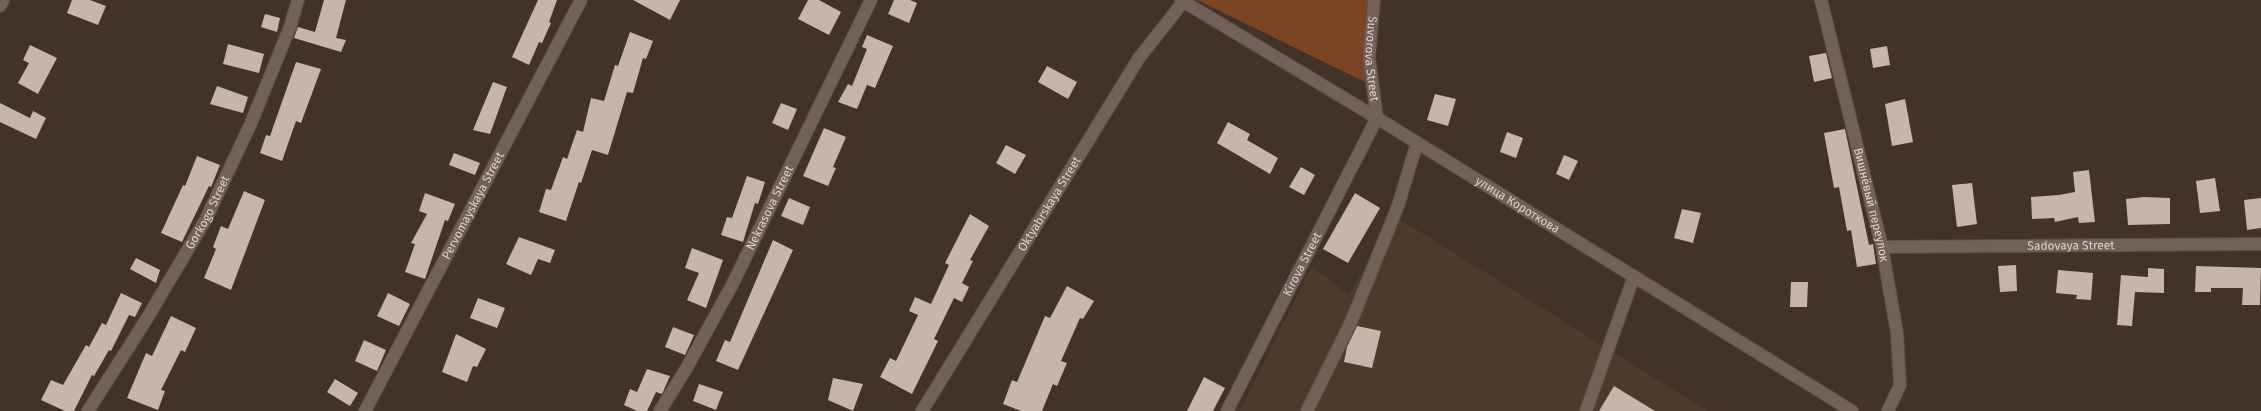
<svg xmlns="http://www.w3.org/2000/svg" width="2261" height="411" font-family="'Fira Sans',sans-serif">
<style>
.built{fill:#4e392d}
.green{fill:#7b4423}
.building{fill:#c7b4aa}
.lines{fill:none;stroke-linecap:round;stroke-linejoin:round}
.minor-casing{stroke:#5a4e47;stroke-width:14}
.minor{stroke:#726158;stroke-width:12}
.labels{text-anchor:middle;stroke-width:4;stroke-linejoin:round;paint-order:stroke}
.street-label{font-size:12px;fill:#ded4cf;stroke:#372820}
</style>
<rect width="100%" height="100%" fill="#41322a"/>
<polygon class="built" points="1393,215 1708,411 1240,411 1312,266 1349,295"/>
<polygon class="green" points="1197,0 1369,0 1367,83"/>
<g class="building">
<polygon points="72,0 90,0 106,6 98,25 67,13"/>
<polygon points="324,0 346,0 336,38 346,40 341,52 294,38 298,27 315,32"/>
<polygon points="538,0 557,0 549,22 551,23 542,43 539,42 529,65 512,57"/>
<polygon points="633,0 680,0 670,20"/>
<polygon points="808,0 819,0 841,12 829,35 798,19"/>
<polygon points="894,0 910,0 917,3 909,23 888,14"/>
<polygon points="265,14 280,18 277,32 261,27"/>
<polygon points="630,32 653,41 646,59 643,58 633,93 627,92 608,155 592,150 581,183 579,182 566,221 539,212 546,189 551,190 563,157 567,159 577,130 583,132 591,98 604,101 615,65 618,66"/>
<polygon points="867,35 893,46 875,88 867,85 857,109 838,102 848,84 852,86 867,49 862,47"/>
<polygon points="228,44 264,54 259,73 223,64"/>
<polygon points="30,45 57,58 38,94 18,83 29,63 23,60"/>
<polygon points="1887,46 1890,65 1873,68 1870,49"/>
<polygon points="1826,53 1832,78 1814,82 1809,56"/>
<polygon points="296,62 321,69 301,123 296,121 282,161 260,153 266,135 270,136"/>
<polygon points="1047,66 1077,82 1068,99 1038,82"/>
<polygon points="493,82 507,87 490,134 473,130"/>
<polygon points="217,86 248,97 243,113 210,104"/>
<polygon points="1435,94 1456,99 1448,126 1427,120"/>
<polygon points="1905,99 1913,142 1892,146 1885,104"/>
<polygon points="0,103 30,118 33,111 46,118 36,139 0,122"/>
<polygon points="781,103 797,109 788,130 772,123"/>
<polygon points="1228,122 1250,134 1247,140 1278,158 1270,174 1217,143"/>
<polygon points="824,128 846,137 833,167 836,168 828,186 803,176"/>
<polygon points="1845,129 1869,245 1873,244 1876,264 1857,267 1851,230 1847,231 1839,187 1834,188 1824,133"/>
<polygon points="1507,132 1523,138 1516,158 1500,152"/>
<polygon points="1006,145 1026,155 1015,174 996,163"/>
<polygon points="454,153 480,163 475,175 449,165"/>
<polygon points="1564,155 1578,161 1569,180 1556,174"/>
<polygon points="197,156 220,165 211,187 209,186 182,242 161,233 183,185 185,186"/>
<polygon points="1301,167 1315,175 1304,195 1289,187"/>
<polygon points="2089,170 2095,222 2079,223 2078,217 2055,222 2054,218 2032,219 2031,197 2059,195 2075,192 2073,172"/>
<polygon points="747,176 765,182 758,204 755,203 743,242 721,235 727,217 732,218"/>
<polygon points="2215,178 2220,211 2200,213 2196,181"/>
<polygon points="1972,183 1977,224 1957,227 1952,185"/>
<polygon points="244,191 265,200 231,290 204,278 216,249 213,247 221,226 228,229"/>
<polygon points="425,193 455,204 448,221 445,220 425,279 405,272 415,244 411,243 427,214 419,211"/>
<polygon points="1355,193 1380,208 1348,263 1323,249"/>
<polygon points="2144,197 2170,198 2170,224 2128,225 2126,199"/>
<polygon points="789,198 810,207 803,225 781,216"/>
<polygon points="2261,198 2261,228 2247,230 2244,200"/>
<polygon points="1682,209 1701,213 1693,243 1674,238"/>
<polygon points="970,214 989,226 970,260 973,261 962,283 969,287 962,302 954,298 934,339 938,341 912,394 880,377 890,358 896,361 918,315 909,311 915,297 931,304 949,265 945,263"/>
<polygon points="519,237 555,250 550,263 538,259 531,275 506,264"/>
<polygon points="773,240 793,250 738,370 716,361 725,340 730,342"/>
<polygon points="692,248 723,260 706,308 687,300 699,273 685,268"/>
<polygon points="136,258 160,270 156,283 130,269"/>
<polygon points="2016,265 2017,291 2000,292 1998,266"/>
<polygon points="2196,266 2261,268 2260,305 2242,305 2243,288 2211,288 2211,292 2195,292"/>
<polygon points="2148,268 2164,269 2164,293 2135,292 2132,326 2117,325 2121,275 2148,277"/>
<polygon points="2058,270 2093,273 2091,300 2076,299 2077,295 2056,293"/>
<polygon points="1791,282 1808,282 1807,307 1790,307"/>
<polygon points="1067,286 1094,301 1083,319 1080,318 1061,361 1067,363 1057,386 1053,384 1042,411 1021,411 1003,404 1012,380 1017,382 1045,316 1050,318"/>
<polygon points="121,293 142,303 135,317 129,315 111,351 109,350 94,376 92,375 74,411 65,411 41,400 51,380 63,385 86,345 89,347 102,323 106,325"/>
<polygon points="388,293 410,304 399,326 377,316"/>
<polygon points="478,298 505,308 497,328 470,318"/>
<polygon points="171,316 196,328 185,352 181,350 161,390 165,391 158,410 127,398 146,353 152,356"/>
<polygon points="1357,326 1381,331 1372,368 1344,362 1347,347"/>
<polygon points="673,327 694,335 685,355 665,347"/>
<polygon points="456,334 486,349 477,367 473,366 467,382 442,372"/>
<polygon points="364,340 386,350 377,371 355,361"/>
<polygon points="647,369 670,376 662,394 656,392 647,411 637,411 624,405 630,389 637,392"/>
<polygon points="1204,377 1225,388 1213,411 1187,411"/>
<polygon points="833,378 863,384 853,411 828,400"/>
<polygon points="335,379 358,393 350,406 327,392"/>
<polygon points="699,384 723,392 716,410 693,401"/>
<polygon points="1614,386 1655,411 1599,411"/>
</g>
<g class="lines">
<g class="minor-casing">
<g id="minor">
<path id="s1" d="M1181,0L1377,118L1852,411"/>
<path id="s2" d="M1374,0L1369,58L1377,118"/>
<path id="s3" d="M1821,0L1882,247L1897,333L1900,385L1888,411"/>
<polyline points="0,6 3,0"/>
<path id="s4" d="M1882,247L2261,244"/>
<path id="s5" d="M88,411L146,320L206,219L251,123L290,27L298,0"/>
<path id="s6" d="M365,411L581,0"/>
<path id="s7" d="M660,411L686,369L732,285L871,0"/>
<path id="s8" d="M922,411L1139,58L1184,1"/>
<path id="s9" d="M1227,411L1377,118"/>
<polyline points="1307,411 1351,322 1398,206 1417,143"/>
<polyline points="1586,411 1634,276"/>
</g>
</g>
<use href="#minor" class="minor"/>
</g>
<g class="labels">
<g class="street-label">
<text dy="4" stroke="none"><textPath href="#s2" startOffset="59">Suvorova Street</textPath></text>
<text dy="4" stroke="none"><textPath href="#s8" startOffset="243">Oktyabrskaya Street</textPath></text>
<text dy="4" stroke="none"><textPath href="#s1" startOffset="394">улица Короткова</textPath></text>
<text dy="4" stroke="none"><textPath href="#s3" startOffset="211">Вишнёвый переулок</textPath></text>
<text dy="4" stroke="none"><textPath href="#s6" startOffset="232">Pervomayskaya Street</textPath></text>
<text dy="4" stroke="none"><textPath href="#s7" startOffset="231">Nekrasova Street</textPath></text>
<text dy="4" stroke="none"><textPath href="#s5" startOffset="232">Gorkogo Street</textPath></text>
<text dy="4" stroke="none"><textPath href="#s4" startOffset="189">Sadovaya Street</textPath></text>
<text dy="4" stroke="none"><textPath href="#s9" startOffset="165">Kirova Street</textPath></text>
</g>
</g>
</svg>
